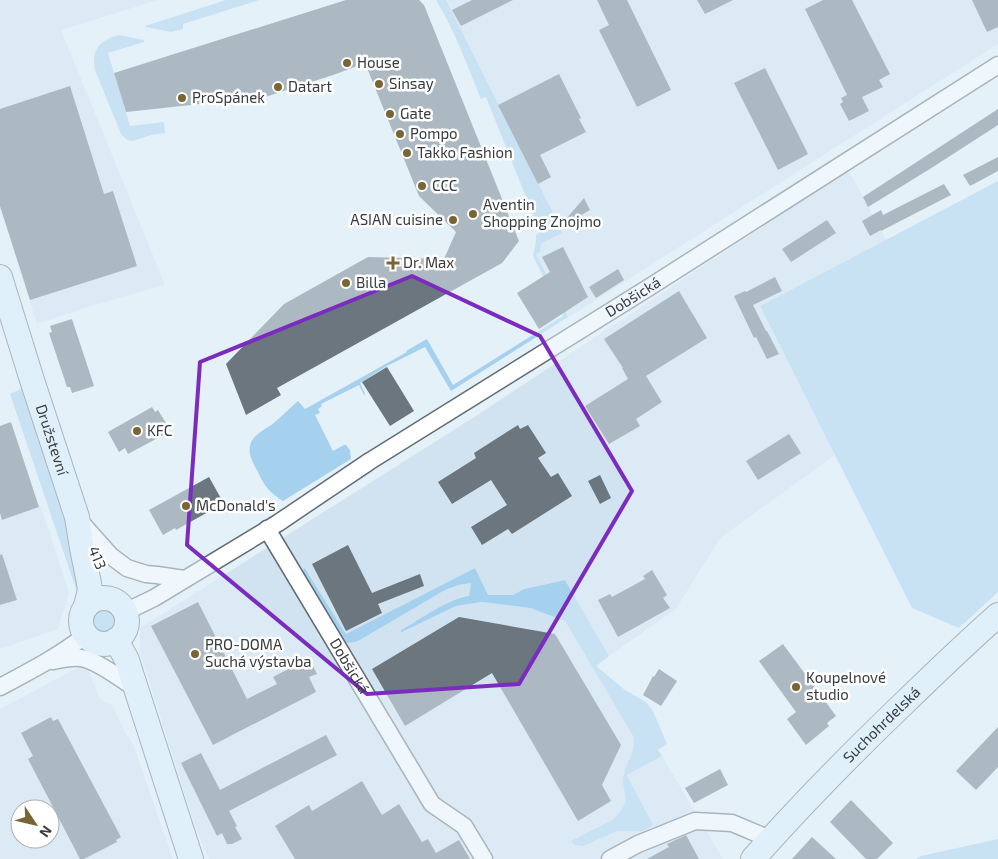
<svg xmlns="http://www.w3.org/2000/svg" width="998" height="859" font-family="'Exo 2',sans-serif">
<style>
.built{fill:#d1e3f0;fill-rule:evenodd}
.green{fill:#a6d1ee}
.building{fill:#6b767e}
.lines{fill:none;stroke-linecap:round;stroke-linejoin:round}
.minor-casing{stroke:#626c73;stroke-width:19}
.secondary-casing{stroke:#626c73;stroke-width:26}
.minor{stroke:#fff;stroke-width:16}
.secondary{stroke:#dcf0fc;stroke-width:24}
.marked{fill:none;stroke:#7b2cbf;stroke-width:4;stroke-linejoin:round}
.poi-dot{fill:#796534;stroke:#fff;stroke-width:2}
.labels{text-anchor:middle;stroke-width:5;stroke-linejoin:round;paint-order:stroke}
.poi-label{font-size:15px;fill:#373c3f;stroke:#fff;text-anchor:start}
.street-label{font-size:15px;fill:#373c3f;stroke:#fff}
</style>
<rect width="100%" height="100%" fill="#e4f1f9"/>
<g class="built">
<polygon points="0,0 158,0 61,30 165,285 88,307 37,324 0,208"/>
<polygon points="446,0 998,0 998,44 566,319 568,316 536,254 540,244 562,233 538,184"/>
<polygon points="847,171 854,180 886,240 760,306 835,455 720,538 676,609 609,656 565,580 524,589 513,595 487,595 475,568 346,634 304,567 350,643 360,640 445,590 459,585 471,583 469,596 463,596 451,601 401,630 402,632 456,606 482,602 530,608 565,621 633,736 634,744 632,754 623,776 626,798 624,806 617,816 612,820 571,841 622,830 643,831 653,825 627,775 662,756 723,859 209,859 195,827 140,652 140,628 476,416"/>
<polygon points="41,507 69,593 58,629 0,649 0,513 2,520"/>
<path d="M81,666L89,672L100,699L112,705L126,734L133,744L173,859H0V709ZM20,809H50V839H20Z"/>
</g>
<g class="green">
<polygon points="226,0 259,0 183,24 183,29 171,32 145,27 145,26"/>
<path d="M436,0H446L559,225L562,233L541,244L540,252L536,254L568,317L451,391L425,347L387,366L360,383L365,394L364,395L359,385L321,404L322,406L318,409L320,413L315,415L333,451L344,445H346L350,450L351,459L283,501C271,494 263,485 258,472C254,465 248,455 250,446C252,434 267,429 275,422C283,415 290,408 298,401L305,409L407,352L406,351L427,339L453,385L563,316L533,256L536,241V235L540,232L486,97L481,99C467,65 455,31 436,0Z"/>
<path d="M119,35L144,40V42L108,53L130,126L164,122L165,133L151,135L133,141L127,140L121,134L95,70C91,49 100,40 119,35Z"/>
<polygon points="998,181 998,592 959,628 912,608 760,306"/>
<polygon points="23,388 82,566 77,592 10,394"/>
<path d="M304,567L346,634L475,568L488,595H513L524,589L565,580L609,656L596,666L625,690L646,702L653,711L667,744L658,750L662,756L627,775L653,825L643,831H617L583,846L575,845L571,841L612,820C617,816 621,811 624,805C628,796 622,787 623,778C625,763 637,752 633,736L565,621L530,608L482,602L456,606L402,632H401V630C416,622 453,596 469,596L471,583L459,585L445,590L360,640C355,642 350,644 344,642L303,573Z"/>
<circle cx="105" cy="621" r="13"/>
<polygon points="998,839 998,859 916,859 921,856"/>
</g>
<g class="building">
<polygon points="346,0 419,0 424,5 519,241 502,263 277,388 281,395 246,415 226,364 284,304 368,257 444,259 456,232 419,196 365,63 336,74 265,97 126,112 114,73"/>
<polygon points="472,0 513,0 461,26 452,10"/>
<polygon points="597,0 627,0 671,90 637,107 599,30 609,25"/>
<polygon points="697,0 733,0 705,14"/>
<polygon points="823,0 852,0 890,74 879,80 883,87 862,97 869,111 849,121 840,104 843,102 841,98 847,95 805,9"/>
<polygon points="972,0 998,0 998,27 987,32"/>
<polygon points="765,68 808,154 778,170 734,83"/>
<polygon points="559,74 581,118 579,119 586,132 540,155 551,177 538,184 498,105"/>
<polygon points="70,86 104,194 113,191 137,266 30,300 0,206 0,109"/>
<polygon points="998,109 998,125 933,167 868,207 863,197"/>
<polygon points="998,157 998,171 970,186 963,175"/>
<polygon points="944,184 951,195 881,231 881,230 870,236 862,221 881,210 883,215"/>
<polygon points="584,198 590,210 560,227 560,226"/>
<polygon points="827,220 836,233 791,262 782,249"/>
<polygon points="563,247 588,297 539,329 517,293 550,272 542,257"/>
<polygon points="618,269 624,280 596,298 589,287"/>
<polygon points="775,277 782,291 753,305 766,331 767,331 779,354 767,359 756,337 754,338 734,296 745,291 746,292"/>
<polygon points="679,291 707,338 646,376 662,402 636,419 640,426 609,444 585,406 628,379 622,368 623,368 604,339"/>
<polygon points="72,319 94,386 72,393 70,387 67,387 49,333 52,332 50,326"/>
<polygon points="387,367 414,411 390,426 362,382"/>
<polygon points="152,407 155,412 158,410 169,428 165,430 167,433 128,454 125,448 119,452 108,432"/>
<polygon points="11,422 39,507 2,520 0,513 0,426"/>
<polygon points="518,425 520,429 528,425 546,453 538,458 551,477 558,473 572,496 512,534 508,529 482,545 471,527 507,505 491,480 452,504 438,482 476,458 474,453"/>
<polygon points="789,434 801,453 758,480 746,461"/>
<polygon points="600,475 611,498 600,504 588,481"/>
<polygon points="209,477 223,502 216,505 217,507 176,530 175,528 163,535 149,510"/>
<polygon points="348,545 372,593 420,574 424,586 378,604 382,613 346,631 312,564"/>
<polygon points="2,554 17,600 0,605 0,555"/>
<polygon points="652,570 667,595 663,598 670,608 618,637 598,600 610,594 612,597 645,579 643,576"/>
<polygon points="198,602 247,699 277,684 273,677 309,658 317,674 309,677 316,692 213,745 151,626"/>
<polygon points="459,617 555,634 621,745 602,785 611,801 578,821 492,673 405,726 372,669"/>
<polygon points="783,644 836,716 827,723 829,726 806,745 787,719 796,712 759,661"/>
<polygon points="659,669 677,681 661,706 643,695 653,676 654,677"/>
<polygon points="51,717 53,721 58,719 121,837 116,840 117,842 84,859 80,859 28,759 33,756 21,733"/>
<polygon points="998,727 998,767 976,790 956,771"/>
<polygon points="326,735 337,755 229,811 237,826 235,827 242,839 232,844 227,844 222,833 217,836 181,763 201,753 220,790"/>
<polygon points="720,769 728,785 694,803 685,788"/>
<polygon points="362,781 382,815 399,804 422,842 428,839 436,853 459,840 470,859 295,859 275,826 309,805 312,811"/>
<polygon points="851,800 893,843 877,859 866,859 830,822"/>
<polygon points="686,835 699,859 647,859 669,847 667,844"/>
<polygon points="812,837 836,859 792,859"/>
</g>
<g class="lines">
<g class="minor-casing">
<g id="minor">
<polyline points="78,519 111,556 127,568 146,574 157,575 184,579"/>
<path id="s1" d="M267,529L432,804L464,826L484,859"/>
<path id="s2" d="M125,612L154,598L278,523L370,461L648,288L998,65"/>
<path d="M53,661C62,659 72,657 81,658C96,660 123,680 136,689"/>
<path d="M0,687C30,671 59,656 86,635"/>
<polyline points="610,859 638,844 695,821 732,823 770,839"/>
</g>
</g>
<g class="secondary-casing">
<g id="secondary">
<path id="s3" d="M0,277L32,380L77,517L82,548L89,583L90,590L86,606"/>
<circle cx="104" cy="621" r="23"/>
<polyline points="116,640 127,660 131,673 191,859"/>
<path id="s4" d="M753,859C800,806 850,755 901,706C933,675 965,644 998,615"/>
</g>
</g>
<use href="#minor" class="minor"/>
<use href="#secondary" class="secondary"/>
</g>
<path d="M0 0H998V859H0ZM412,276L540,336L632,491L519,684L367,694L187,545L200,362Z" fill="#e4f1f9" fill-opacity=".55" fill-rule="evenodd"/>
<path class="marked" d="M412,276L540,336L632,491L519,684L367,694L187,545L200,362Z"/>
<g class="poi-dot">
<circle cx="347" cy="63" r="5"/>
<circle cx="379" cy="84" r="5"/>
<circle cx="278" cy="87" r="5"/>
<circle cx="182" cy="98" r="5"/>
<circle cx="390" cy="114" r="5"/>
<circle cx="400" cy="134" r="5"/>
<circle cx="407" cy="153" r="5"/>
<circle cx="422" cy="186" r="5"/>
<circle cx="473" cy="214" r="5"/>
<circle cx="453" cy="220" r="5"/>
<path d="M390.5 255.5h5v5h5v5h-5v5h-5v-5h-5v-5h5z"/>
<circle cx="346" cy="283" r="5"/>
<circle cx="137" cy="431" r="5"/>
<circle cx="186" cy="506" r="5"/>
<circle cx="195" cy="654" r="5"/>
<circle cx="796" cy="687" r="5"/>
</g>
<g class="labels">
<g class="poi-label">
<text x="357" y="68">House</text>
<text x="389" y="89">Sinsay</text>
<text x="288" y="92">Datart</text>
<text x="192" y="103">ProSpánek</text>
<text x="400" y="119">Gate</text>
<text x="410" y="139">Pompo</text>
<text x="417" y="158">Takko Fashion</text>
<text x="432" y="191">CCC</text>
<text x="483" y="210">Aventin<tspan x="483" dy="17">Shopping Znojmo</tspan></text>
<text x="443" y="225" text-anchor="end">ASIAN cuisine</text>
<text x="403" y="268">Dr. Max</text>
<text x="356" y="288">Billa</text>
<text x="147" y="436">KFC</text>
<text x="196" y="511">McDonald's</text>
<text x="205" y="650">PRO-DOMA<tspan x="205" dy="17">Suchá výstavba</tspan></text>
<text x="806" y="683">Koupelnové<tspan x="806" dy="17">studio</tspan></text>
</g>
<g class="street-label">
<text dy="5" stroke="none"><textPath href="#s2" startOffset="598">Dobšická</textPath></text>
<text dy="5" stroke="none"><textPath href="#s3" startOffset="171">Družstevní</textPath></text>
<text transform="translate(97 558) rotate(68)" y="5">413</text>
<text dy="5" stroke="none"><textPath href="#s1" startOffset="160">Dobšická</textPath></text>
<text dy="5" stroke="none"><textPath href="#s4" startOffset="186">Suchohrdelská</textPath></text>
</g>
</g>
<g transform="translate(35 824) rotate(125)"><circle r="24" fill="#ffffff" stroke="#afb1b2"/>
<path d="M0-4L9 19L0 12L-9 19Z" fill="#796534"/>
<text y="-8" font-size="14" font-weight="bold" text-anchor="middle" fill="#373c3f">N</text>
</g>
</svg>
